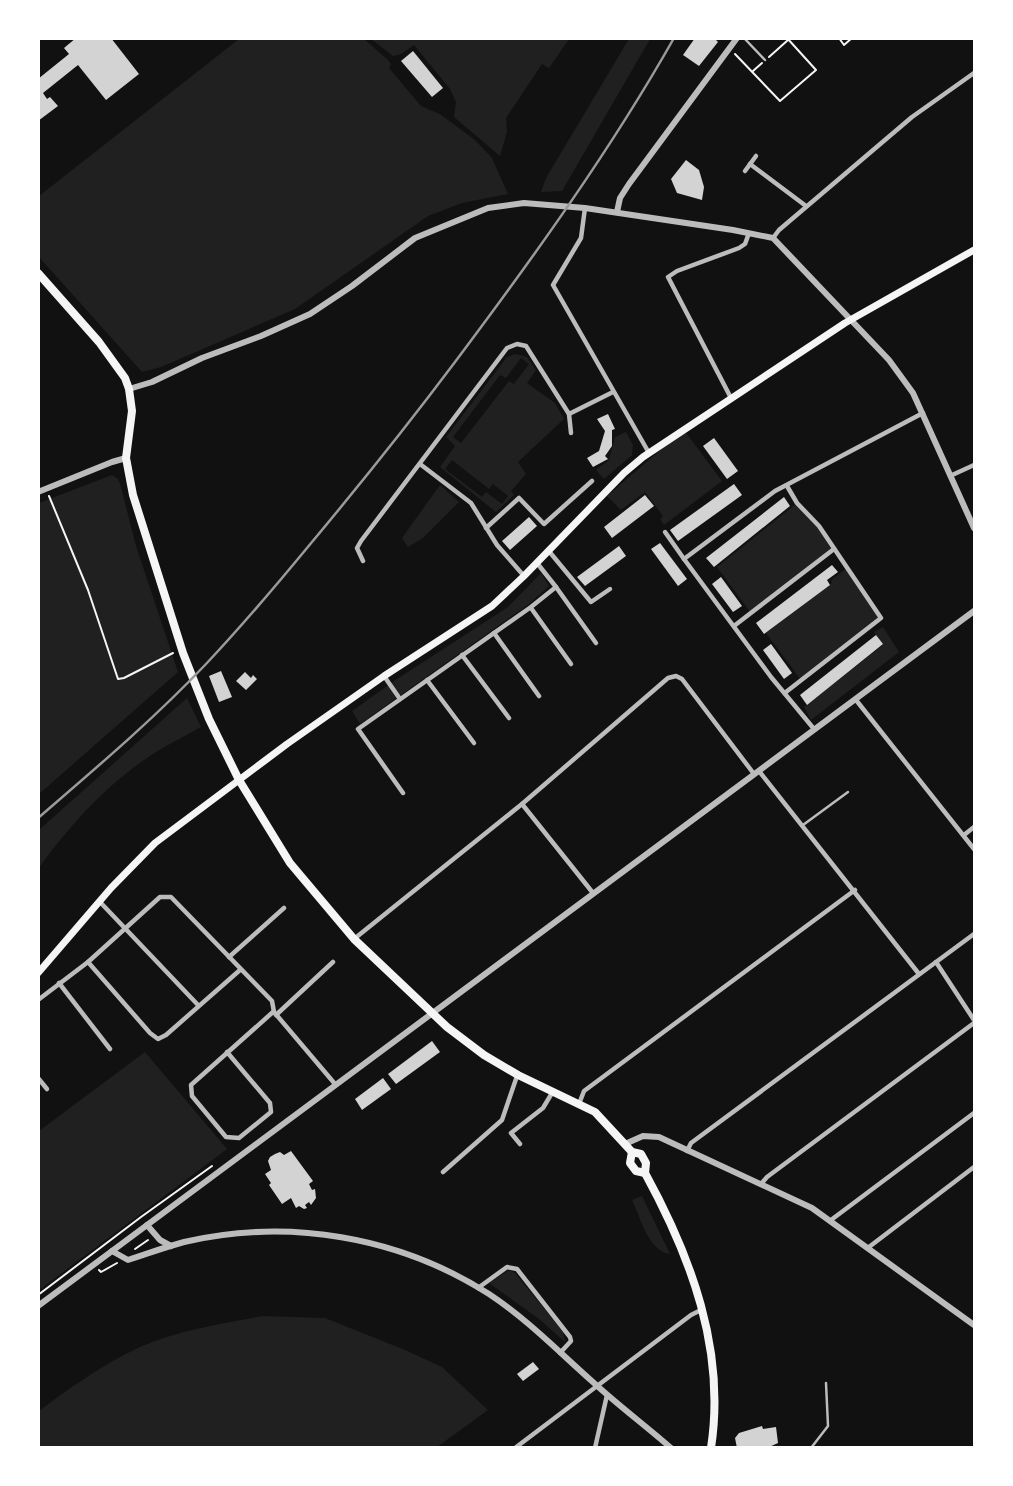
<svg xmlns="http://www.w3.org/2000/svg" width="1013" height="1486" font-family="'Exo 2',sans-serif">
<style>
.green{fill:#202020;fill-rule:evenodd}
.building{fill:#d3d3d3}
.lines{fill:none;stroke-linecap:round;stroke-linejoin:round}
.path{stroke:#f5f5f5;stroke-width:2}
.service{stroke:#bcbcbc;stroke-width:2.5}
.minor{stroke:#bcbcbc;stroke-width:4.5}
.tertiary{stroke:#bcbcbc;stroke-width:6}
.primary{stroke:#f5f5f5;stroke-width:7}
.trunk{stroke:#f5f5f5;stroke-width:8}
.rail{stroke:#9a9a9a;stroke-width:2.5}
</style>
<rect width="100%" height="100%" fill="#111"/>
<g class="green">
<polygon points="239,39 364,39 388,60 391,64 389,68 421,106 440,114 475,140 492,158 508,194 462,203 428,216 295,309 161,367 142,372 39,257 39,196"/>
<polygon points="371,39 569,39 549,68 542,64 506,118 507,132 500,156 454,117 456,102 450,89 414,45 401,54 393,56"/>
<polygon points="629,39 650,39 562,191 541,192 546,178"/>
<path d="M515,354L527,357L536,370L527,383L555,403L564,419L518,462L526,474L511,491L514,495L496,512L440,467L455,446L446,437L507,357ZM521,358L529,364L514,384L509,381L461,443L453,437L500,375L506,378ZM452,460L489,489L493,484L508,496L502,504L486,492L482,497L445,469Z"/>
<polygon points="684,430 722,481 664,525 660,519 663,516 645,492 621,510 607,496"/>
<polygon points="626,432 633,445 632,455 604,479 596,470 609,460 615,437"/>
<polygon points="112,475 118,479 121,487 136,546 178,672 39,794 39,503"/>
<polygon points="440,485 459,502 423,538 408,547 402,538"/>
<polygon points="797,503 819,526 834,549 751,613 717,567"/>
<polygon points="847,568 881,618 801,680 766,633 832,583 831,580"/>
<polygon points="541,573 549,586 529,604 360,724 352,711 397,679 508,607"/>
<polygon points="883,627 899,652 811,720 804,707 883,645 874,632"/>
<path d="M187,698L201,727C182,738 162,747 144,760C104,788 67,828 39,868V830Z"/>
<polygon points="145,1052 227,1149 39,1290 39,1131"/>
<path d="M642,1196L670,1254C649,1252 640,1217 632,1200Z"/>
<polygon points="509,1270 515,1273 563,1332 565,1342 539,1319 489,1283"/>
<path d="M262,1316L325,1318L405,1350L442,1367L488,1410L437,1447H39V1411C71,1387 103,1364 140,1347C177,1330 222,1324 262,1316Z"/>
</g>
<g class="building">
<polygon points="76,38 111,38 139,74 106,100 78,65 43,93 47,99 50,97 58,106 38,121 38,79 69,54 64,48"/>
<polygon points="695,38 714,38 718,42 699,66 683,55"/>
<polygon points="413,51 443,88 432,97 401,61"/>
<polygon points="686,160 699,170 704,187 702,200 677,193 671,179"/>
<polygon points="608,414 615,429 612,430 612,446 605,456 608,459 593,467 587,458 599,451 605,431 597,419"/>
<polygon points="714,438 738,471 727,479 703,446"/>
<polygon points="734,484 742,495 678,541 670,530"/>
<polygon points="645,495 654,506 612,538 604,527"/>
<polygon points="784,497 790,506 714,567 706,558"/>
<polygon points="529,517 537,526 510,550 502,541"/>
<polygon points="660,543 687,579 678,586 651,549"/>
<polygon points="619,546 626,556 585,586 577,577"/>
<polygon points="832,565 838,572 827,580 830,585 764,634 756,623"/>
<polygon points="721,577 742,606 733,612 712,584"/>
<polygon points="876,635 883,644 807,705 800,695"/>
<polygon points="771,644 792,673 784,679 763,650"/>
<polygon points="221,671 232,697 219,702 209,676"/>
<polygon points="245,672 251,678 253,675 257,679 246,690 236,681"/>
<polygon points="432,1041 440,1052 396,1084 388,1074"/>
<polygon points="383,1078 391,1089 362,1110 355,1099"/>
<polygon points="291,1151 313,1181 309,1184 312,1190 315,1189 316,1198 311,1205 309,1202 305,1205 307,1208 304,1209 299,1206 296,1208 291,1198 282,1204 269,1185 271,1183 265,1174 271,1170 268,1161 270,1157 275,1154 280,1152 284,1155"/>
<polygon points="533,1362 539,1369 523,1381 517,1374"/>
<polygon points="762,1426 763,1429 776,1427 778,1443 767,1448 737,1448 735,1438 739,1433"/>
</g>
<g class="lines">
<g class="path">
<polyline points="839,38 844,45 852,38"/>
<polyline points="735,54 780,101 816,70 787,38"/>
<polyline points="769,57 788,40"/>
<polyline points="753,71 762,63"/>
<polyline points="49,496 88,590 118,679 124,678 173,653"/>
<polyline points="135,1249 148,1240"/>
<polyline points="99,1270 101,1272 117,1263"/>
<polyline points="38,1295 141,1217 212,1166"/>
</g>
<g class="service">
<polyline points="744,38 765,60"/>
<polyline points="803,825 848,792"/>
<polyline points="811,1448 828,1426 826,1383"/>
</g>
<g class="minor">
<polyline points="750,164 806,206"/>
<polyline points="745,171 756,156"/>
<polyline points="585,208 581,238 553,285 649,453"/>
<polyline points="773,238 779,230 912,117 974,73"/>
<polyline points="731,398 668,277 677,271 739,248 745,244 749,233"/>
<polyline points="569,414 571,433"/>
<polyline points="420,464 471,503 497,545 524,576"/>
<polyline points="950,476 974,465"/>
<polyline points="486,528 519,498 544,524 592,481"/>
<polyline points="665,532 684,559"/>
<polyline points="548,550 591,602 610,589"/>
<polyline points="363,561 357,548 361,541 507,348 517,344 526,346 569,414 613,392"/>
<polyline points="556,587 596,643"/>
<polyline points="531,608 571,664"/>
<polyline points="734,626 834,549"/>
<polyline points="494,633 539,696"/>
<polyline points="462,655 509,718"/>
<polyline points="384,676 400,699"/>
<polyline points="427,680 474,743"/>
<polyline points="786,692 881,618 819,526 797,503 787,486"/>
<polyline points="856,700 974,849"/>
<polyline points="814,729 771,677 684,559 775,491 923,413"/>
<polyline points="759,771 919,974"/>
<polyline points="403,793 358,729 531,607 556,587 537,563"/>
<polyline points="522,804 593,893"/>
<polyline points="964,835 974,827"/>
<polyline points="100,902 198,1005"/>
<polyline points="354,939 522,804 668,678 676,676 682,679 754,774"/>
<polyline points="229,957 284,908"/>
<polyline points="88,962 150,1033 158,1039 166,1035 240,970"/>
<polyline points="936,962 974,1020"/>
<polyline points="59,983 110,1049"/>
<polyline points="38,1000 88,962 160,897 171,897 272,1001 274,1012 335,1084"/>
<polyline points="276,1015 333,962"/>
<polyline points="227,1052 270,1103 271,1112 239,1138 226,1137 192,1096 191,1085 273,1012"/>
<polyline points="38,1078 47,1089"/>
<polyline points="579,1104 584,1091 855,890"/>
<polyline points="520,1144 511,1133 543,1108 552,1093"/>
<polyline points="687,1151 691,1143 974,934"/>
<polyline points="443,1172 502,1120 517,1076"/>
<polyline points="761,1184 767,1177 974,1023"/>
<polyline points="831,1220 974,1113"/>
<polyline points="869,1247 974,1167"/>
<polyline points="478,1288 507,1267 517,1269 570,1337 571,1341 560,1353"/>
<polyline points="515,1448 691,1315 703,1309"/>
<polyline points="595,1448 607,1395"/>
</g>
<g class="tertiary">
<polyline points="617,212 620,198 629,184 737,38"/>
<polyline points="129,389 152,382 202,358 261,336 310,314 352,286 415,238 488,208 524,203 585,208 733,230 773,238 889,360 913,393 974,528"/>
<polyline points="38,492 112,462 126,458"/>
<polyline points="625,1144 643,1136 659,1137 812,1208 974,1325"/>
<polyline points="147,1225 160,1240 171,1246"/>
<path d="M112,1251L128,1260C147,1254 165,1247 184,1242C288,1218 398,1236 489,1294C527,1319 560,1353 594,1383C619,1406 646,1426 671,1448"/>
<polyline points="38,1306 974,611"/>
</g>
<polyline class="primary" points="38,973 111,888 155,843 287,744 384,676 492,606 524,576 624,473 643,457 845,323 974,250"/>
<g class="trunk">
<path d="M38,273L99,342L125,378L129,389L132,411L126,458L133,495L183,653L209,719L239,780L290,863L354,939L447,1027L484,1055L518,1075L595,1112L632,1152L641,1154L646,1163L645,1173C691,1257 726,1350 711,1448"/>
<polyline points="632,1152 630,1163 636,1171 645,1173"/>
</g>
<path class="rail" d="M38,818C96,768 154,719 206,664C241,627 274,588 307,548C358,487 407,426 455,362C533,258 610,151 674,38"/>
</g>
<rect width="1013" height="1486" fill="none" stroke="#ffffff" stroke-width="80"/>
</svg>
